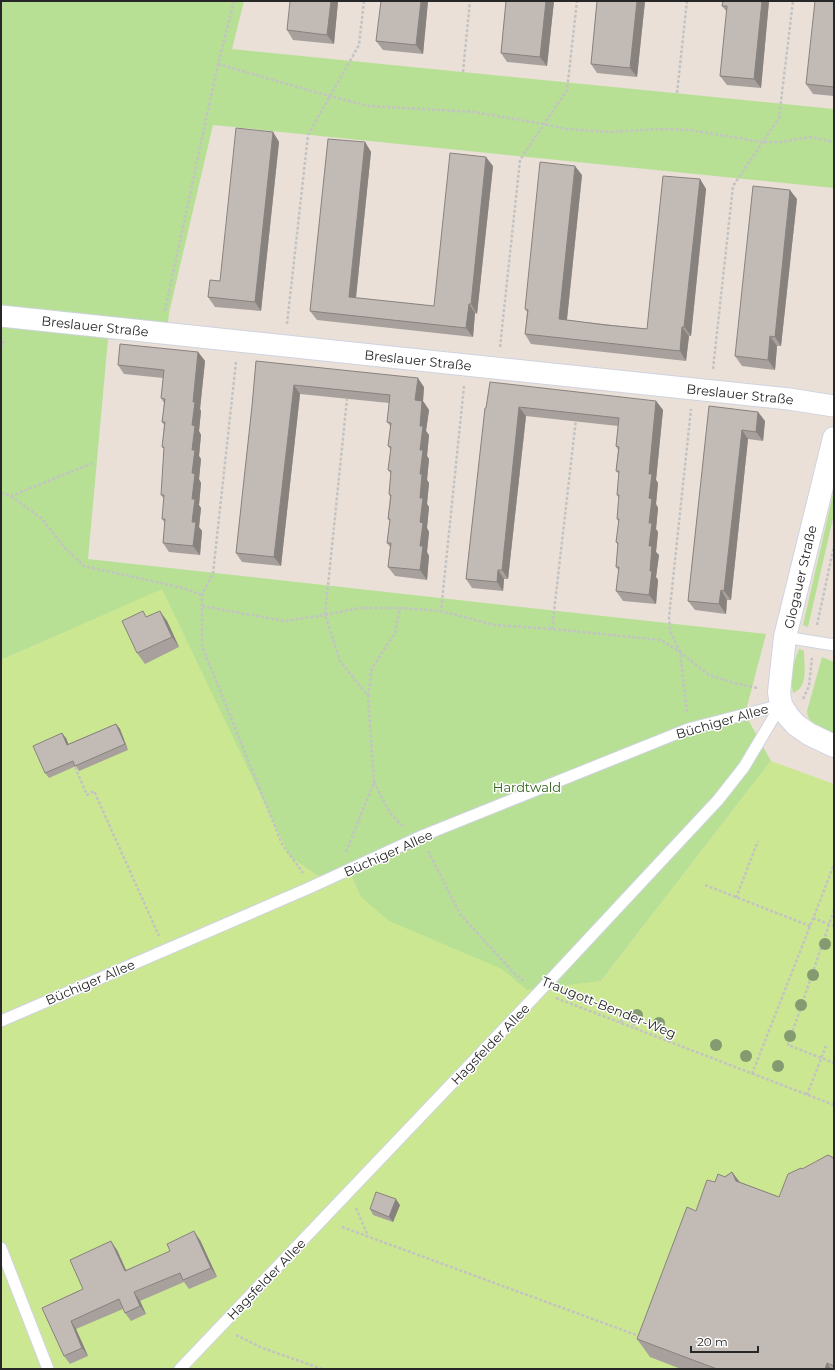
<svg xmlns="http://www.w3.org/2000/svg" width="835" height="1370" font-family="Montserrat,sans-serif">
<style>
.green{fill:#b7e095}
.pitch{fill:#cce791}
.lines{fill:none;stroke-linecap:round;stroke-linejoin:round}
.service-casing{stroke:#ced3e0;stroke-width:13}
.minor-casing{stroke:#ced3e0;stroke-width:23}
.tertiary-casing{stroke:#ced3e0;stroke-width:24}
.path{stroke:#c3c3c3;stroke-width:2.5;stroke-dasharray:3 2;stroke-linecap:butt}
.service{stroke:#fff;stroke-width:11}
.minor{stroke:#fff;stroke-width:21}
.tertiary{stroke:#fff;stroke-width:22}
.tree{fill:#849a70}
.wall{fill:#a7a09c}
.shaded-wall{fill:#88827f}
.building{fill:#c2bab5;stroke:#88827f}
.labels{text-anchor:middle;stroke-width:3;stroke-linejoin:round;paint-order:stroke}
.street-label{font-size:13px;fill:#272727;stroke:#fff}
.park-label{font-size:13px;fill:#31611a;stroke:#fff}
</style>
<rect width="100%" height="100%" fill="#eae0d8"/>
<g class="green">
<polygon points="1,1 244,1 232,49 834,109 834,188 213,125 169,313 166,344 108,339 88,559 766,634 745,714 771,761 601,981 1,1169 360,896 349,870 318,876 290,857 162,590 1,660"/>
<polygon points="834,490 834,514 808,627 803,625"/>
<path d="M799,649L803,650L804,652C804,666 809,687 793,693C790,677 793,663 799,649Z"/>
<path d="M822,657L834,662V733C822,729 808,726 807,711Z"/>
</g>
<polygon class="pitch" points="162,589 290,857 318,876 349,870 360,896 389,921 502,969 527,990 601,981 771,761 834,784 834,1369 1,1369 1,660"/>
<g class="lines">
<g class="service-casing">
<g id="service">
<polyline points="785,637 834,645"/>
<polyline points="1,1021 309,888 422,836 688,729 781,705"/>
<polyline points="1,1248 48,1369"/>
<polyline points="180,1369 539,992 718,800 744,767 781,705"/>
</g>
</g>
<g class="minor-casing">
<polyline id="minor" points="1,316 580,377 789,399 834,406"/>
</g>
<g class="tertiary-casing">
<polyline id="tertiary" points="834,438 785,637 779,692 781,705 788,716 796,725 809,734 834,746"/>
</g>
<g class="path">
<polyline points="218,64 329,96 369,106 474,112 544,124 566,129 608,132 659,129 690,130 762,142 781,142 811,137 834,142"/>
<polyline points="463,72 470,1"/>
<polyline points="677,93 687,1"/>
<polyline points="165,311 218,64 234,1"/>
<polyline points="287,324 308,135 359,45 364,1"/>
<polyline points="500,347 520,160 567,90 577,1"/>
<polyline points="1,348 5,338"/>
<polyline points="236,362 213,573 202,595 202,646 282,844 303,873"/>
<polyline points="713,369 733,186 779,118 793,1"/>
<polyline points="464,386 441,611 494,625 552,629 661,640 680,652 709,675 734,683 757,688"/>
<polyline points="1,493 11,496 93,463"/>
<polyline points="11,496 41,518 65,548 84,566 183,588 202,595"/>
<polyline points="202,606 284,621 325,615 359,608 400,608 441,611"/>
<polyline points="817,625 834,546"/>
<polyline points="552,629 576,419"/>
<polyline points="368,696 372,668 395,633 400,608"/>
<polyline points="803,699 809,686 812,658"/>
<polyline points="687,712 680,652 670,631 669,617 691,409"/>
<polyline points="75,767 87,795 94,791 159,936"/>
<path d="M374,782C382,797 389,817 404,826"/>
<polyline points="428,851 460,914 514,973 525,982"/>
<polyline points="346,852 374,782 368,696 340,661 325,615 347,399"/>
<polyline points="705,885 810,926"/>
<polyline points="736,898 758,841"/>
<polyline points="834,910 788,1045 834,1063"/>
<polyline points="813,918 834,926"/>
<polyline points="556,998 834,1105"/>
<polyline points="620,1022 625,1019 633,1022 635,1028"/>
<polyline points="752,1074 834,865"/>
<polyline points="807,1095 826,1046"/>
<polyline points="356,1208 368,1236"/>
<polyline points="342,1227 639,1336"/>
<polyline points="236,1335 260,1347 322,1369"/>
</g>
<use href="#service" class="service"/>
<use href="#minor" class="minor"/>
<use href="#tertiary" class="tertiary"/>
</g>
<g class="tree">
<circle cx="825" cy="944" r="6"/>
<circle cx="813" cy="975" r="6"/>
<circle cx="801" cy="1005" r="6"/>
<circle cx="637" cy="1015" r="6"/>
<circle cx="659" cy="1023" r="6"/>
<circle cx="790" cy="1036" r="6"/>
<circle cx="716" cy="1045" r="6"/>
<circle cx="746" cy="1056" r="6"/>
<circle cx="778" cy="1066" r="6"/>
</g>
<g class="wall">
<polygon points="338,1 334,44 293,40 287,30"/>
<polygon points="428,1 423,54 383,50 376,41"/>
<polygon points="506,1 554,1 547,66 507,62 501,53"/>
<polygon points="597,1 645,1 637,77 597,73 591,64"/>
<polygon points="723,1 769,1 761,88 727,85 720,76 727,12 722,6"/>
<polygon points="834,1 834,96 813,94 806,84"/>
<polygon points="273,132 279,142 261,311 215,307 208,297 220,281"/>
<polygon points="365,142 371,152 356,298 434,306 493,166 477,314 475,313 473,337 317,320 310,311"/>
<polygon points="582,175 567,320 647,329 700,179 706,189 691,336 689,336 686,361 531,344 525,334 527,312 525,309"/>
<polygon points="797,199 781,346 777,346 775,370 742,366 735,356"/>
<polygon points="198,352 205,361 200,409 201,411 199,431 201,435 199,456 201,459 199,479 201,483 199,505 201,508 199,527 202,531 200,555 169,552 163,543 165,523 162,519 164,499 161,495 164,449 162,447 164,425 162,422 164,403 161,398 163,378 124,374 118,365"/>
<polygon points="256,361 424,387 423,401 429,410 426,431 429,435 427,456 429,459 427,480 429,483 427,504 429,507 427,528 429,532 427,552 429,556 427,580 395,576 388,567 390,547 387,543 390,521 388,519 390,497 389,494 391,474 388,470 391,450 388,446 391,427 387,422 389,403 300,394 281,566 242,562 236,553 252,406"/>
<polygon points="656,401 663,410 656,480 658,483 656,504 658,508 656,529 658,532 656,552 659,555 656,577 658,580 656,604 623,601 616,591 619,571 616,567 618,545 616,542 619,522 617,519 619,498 617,495 619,474 616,471 618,450 616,446 618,426 526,416 508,579 504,579 503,591 472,588 466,579 485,408"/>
<polygon points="709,406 758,412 765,421 763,441 748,439 731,600 727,600 726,614 695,610 688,601"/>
<polygon points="147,617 167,621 179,647 145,664 137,653"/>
<polygon points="116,724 120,729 128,750 79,771 76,766 49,778 45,773 66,738 68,744"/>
<polygon points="834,1158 834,1369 681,1369 650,1357 637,1339 696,1211 715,1182 732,1172 740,1182 779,1197 802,1169"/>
<polygon points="400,1205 393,1222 373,1215 370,1209"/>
<polygon points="200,1240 217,1277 189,1289 184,1282 140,1301 146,1314 131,1321 125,1313 123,1309 76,1329 88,1356 70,1364 64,1356 42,1308 83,1289 117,1250 126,1270"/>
</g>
<g class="shaded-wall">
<polygon points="331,1 338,1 334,44 327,35"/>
<polygon points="421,1 428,1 423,54 416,45"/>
<polygon points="546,1 554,1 547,66 540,57"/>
<polygon points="637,1 645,1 637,77 630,68"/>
<polygon points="762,1 769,1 761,88 754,79"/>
<polygon points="273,132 279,142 261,311 255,302"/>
<polygon points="365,142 371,152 355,306 349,297"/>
<polygon points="486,157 493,166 477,314 471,304"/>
<polygon points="575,166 582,175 566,328 559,319"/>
<polygon points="700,179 706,189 691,336 684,327"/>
<polygon points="790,190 797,199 781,346 775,337"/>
<polygon points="469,304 475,313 473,337 466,328"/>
<polygon points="682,327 689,336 686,361 680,351"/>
<polygon points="770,336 777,346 775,370 768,360"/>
<polygon points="198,352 205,361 200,409 201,411 199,431 201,435 199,456 201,459 199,479 201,483 199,505 201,508 199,527 202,531 200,555 193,546 192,522 192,425 193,402"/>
<polygon points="418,378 424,387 423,401 429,410 426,431 429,435 427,456 429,459 427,480 429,483 427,504 429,507 427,528 429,532 427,552 429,556 427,580 420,570 420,426 415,400"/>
<polygon points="294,385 300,394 281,566 274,557"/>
<polygon points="656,401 663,410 656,480 658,483 656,504 658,508 656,529 658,532 656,552 659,555 656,577 658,580 656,604 649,595 649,474"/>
<polygon points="519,407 526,416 508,579 502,570"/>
<polygon points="758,412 765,421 763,441 756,432"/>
<polygon points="742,430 748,439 731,600 724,591"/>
<polygon points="498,570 504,579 503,591 497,582"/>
<polygon points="721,590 727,600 726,614 719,604"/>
<polygon points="160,611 167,621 179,647 172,637"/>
<polygon points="116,724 120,729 128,750 125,744"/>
<polygon points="62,733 66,738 71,750 67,745"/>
<polygon points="732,1172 745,1190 736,1181"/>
<polygon points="396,1199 400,1205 393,1222 389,1217"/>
<polygon points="194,1231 200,1240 217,1277 211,1268"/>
<polygon points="111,1241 117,1250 130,1279 125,1271"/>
<polygon points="134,1292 140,1301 146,1314 140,1306"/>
<polygon points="71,1321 76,1329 88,1356 82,1348"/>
<polygon points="827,1363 831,1369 825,1369"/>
</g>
<g class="building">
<polygon points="290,1 331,1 327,35 287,30"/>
<polygon points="381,1 421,1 416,45 376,41"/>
<polygon points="506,1 546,1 540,57 501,53"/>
<polygon points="597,1 637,1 630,68 591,64"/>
<polygon points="723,1 762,1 754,79 720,76 727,6 722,6"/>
<polygon points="815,1 834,1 834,87 806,84"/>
<polygon points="236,128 273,132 255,302 208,297 210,280 220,281"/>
<polygon points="328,139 365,142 349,297 434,306 450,153 486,157 471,304 469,304 466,328 310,311"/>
<polygon points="540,162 575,166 559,319 606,325 647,329 663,176 700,179 684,327 682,327 680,351 525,334 528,310 525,309"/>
<polygon points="753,186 790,190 775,337 770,336 768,360 735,356"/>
<polygon points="120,344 198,352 193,402 195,402 192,425 195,426 192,450 195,450 192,473 195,474 192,499 195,499 192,522 196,522 193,546 163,543 165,519 162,519 164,495 161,495 164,447 162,447 165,422 162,422 165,399 161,398 164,370 118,365"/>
<polygon points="256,361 418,378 415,400 422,401 420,426 423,426 420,450 423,450 420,474 422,474 420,498 423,498 420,522 423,523 420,546 423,546 420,570 388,567 391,543 387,543 390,519 388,519 391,495 389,494 391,471 388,470 391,447 388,446 391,423 387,422 390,395 294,385 274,557 236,553 252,406"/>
<polygon points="490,382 656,401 649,474 652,474 649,498 652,499 649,523 652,523 649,546 652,546 650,571 652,571 649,595 616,591 619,567 616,567 618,543 616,542 619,519 617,519 619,495 617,495 619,471 616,471 619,447 616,446 619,418 519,407 502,570 498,570 497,582 466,579 485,408 486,408"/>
<polygon points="709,406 758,412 756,432 742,430 724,591 721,590 719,604 688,601"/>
<polygon points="143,611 146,617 160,611 172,637 137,653 122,621"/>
<polygon points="116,724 125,744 75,766 73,761 45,773 33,746 62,733 67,745"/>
<polygon points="828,1155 834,1158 834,1366 827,1363 825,1369 717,1369 637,1339 687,1207 696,1211 707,1180 715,1182 718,1174 725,1177 732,1172 736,1181 779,1197 788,1174 801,1168 802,1169"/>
<polygon points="376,1192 396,1199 389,1217 370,1209"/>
<polygon points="194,1231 211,1268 183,1280 180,1273 134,1292 140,1306 125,1313 119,1299 71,1321 82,1348 64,1356 42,1308 83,1289 70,1260 111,1241 125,1271 170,1251 167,1244"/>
</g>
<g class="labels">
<g class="street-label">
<text transform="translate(95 326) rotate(6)" y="5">Breslauer Straße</text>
<text transform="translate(418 360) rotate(6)" y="5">Breslauer Straße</text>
<text transform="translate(740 394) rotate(6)" y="5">Breslauer Straße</text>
<text transform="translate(800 577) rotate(-77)" y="5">Glogauer Straße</text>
<text transform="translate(722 721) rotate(-16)" y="5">Büchiger Allee</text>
<text transform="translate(388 853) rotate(-24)" y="5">Büchiger Allee</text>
<text transform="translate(90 982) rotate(-23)" y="5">Büchiger Allee</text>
<text transform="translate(609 1007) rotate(22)" y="5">Traugott-Bender-Weg</text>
<text transform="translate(490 1044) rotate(-46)" y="5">Hagsfelder Allee</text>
<text transform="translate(266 1279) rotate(-46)" y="5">Hagsfelder Allee</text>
</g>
<g class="park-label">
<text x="527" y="792">Hardtwald</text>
</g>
</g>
<rect width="835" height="1370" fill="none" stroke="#272727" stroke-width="4"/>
<path d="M691 1346v6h67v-6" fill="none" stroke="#272727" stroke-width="2"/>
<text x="697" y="1346" font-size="12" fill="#272727" stroke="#ffffff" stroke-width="3" paint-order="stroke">20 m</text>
</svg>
